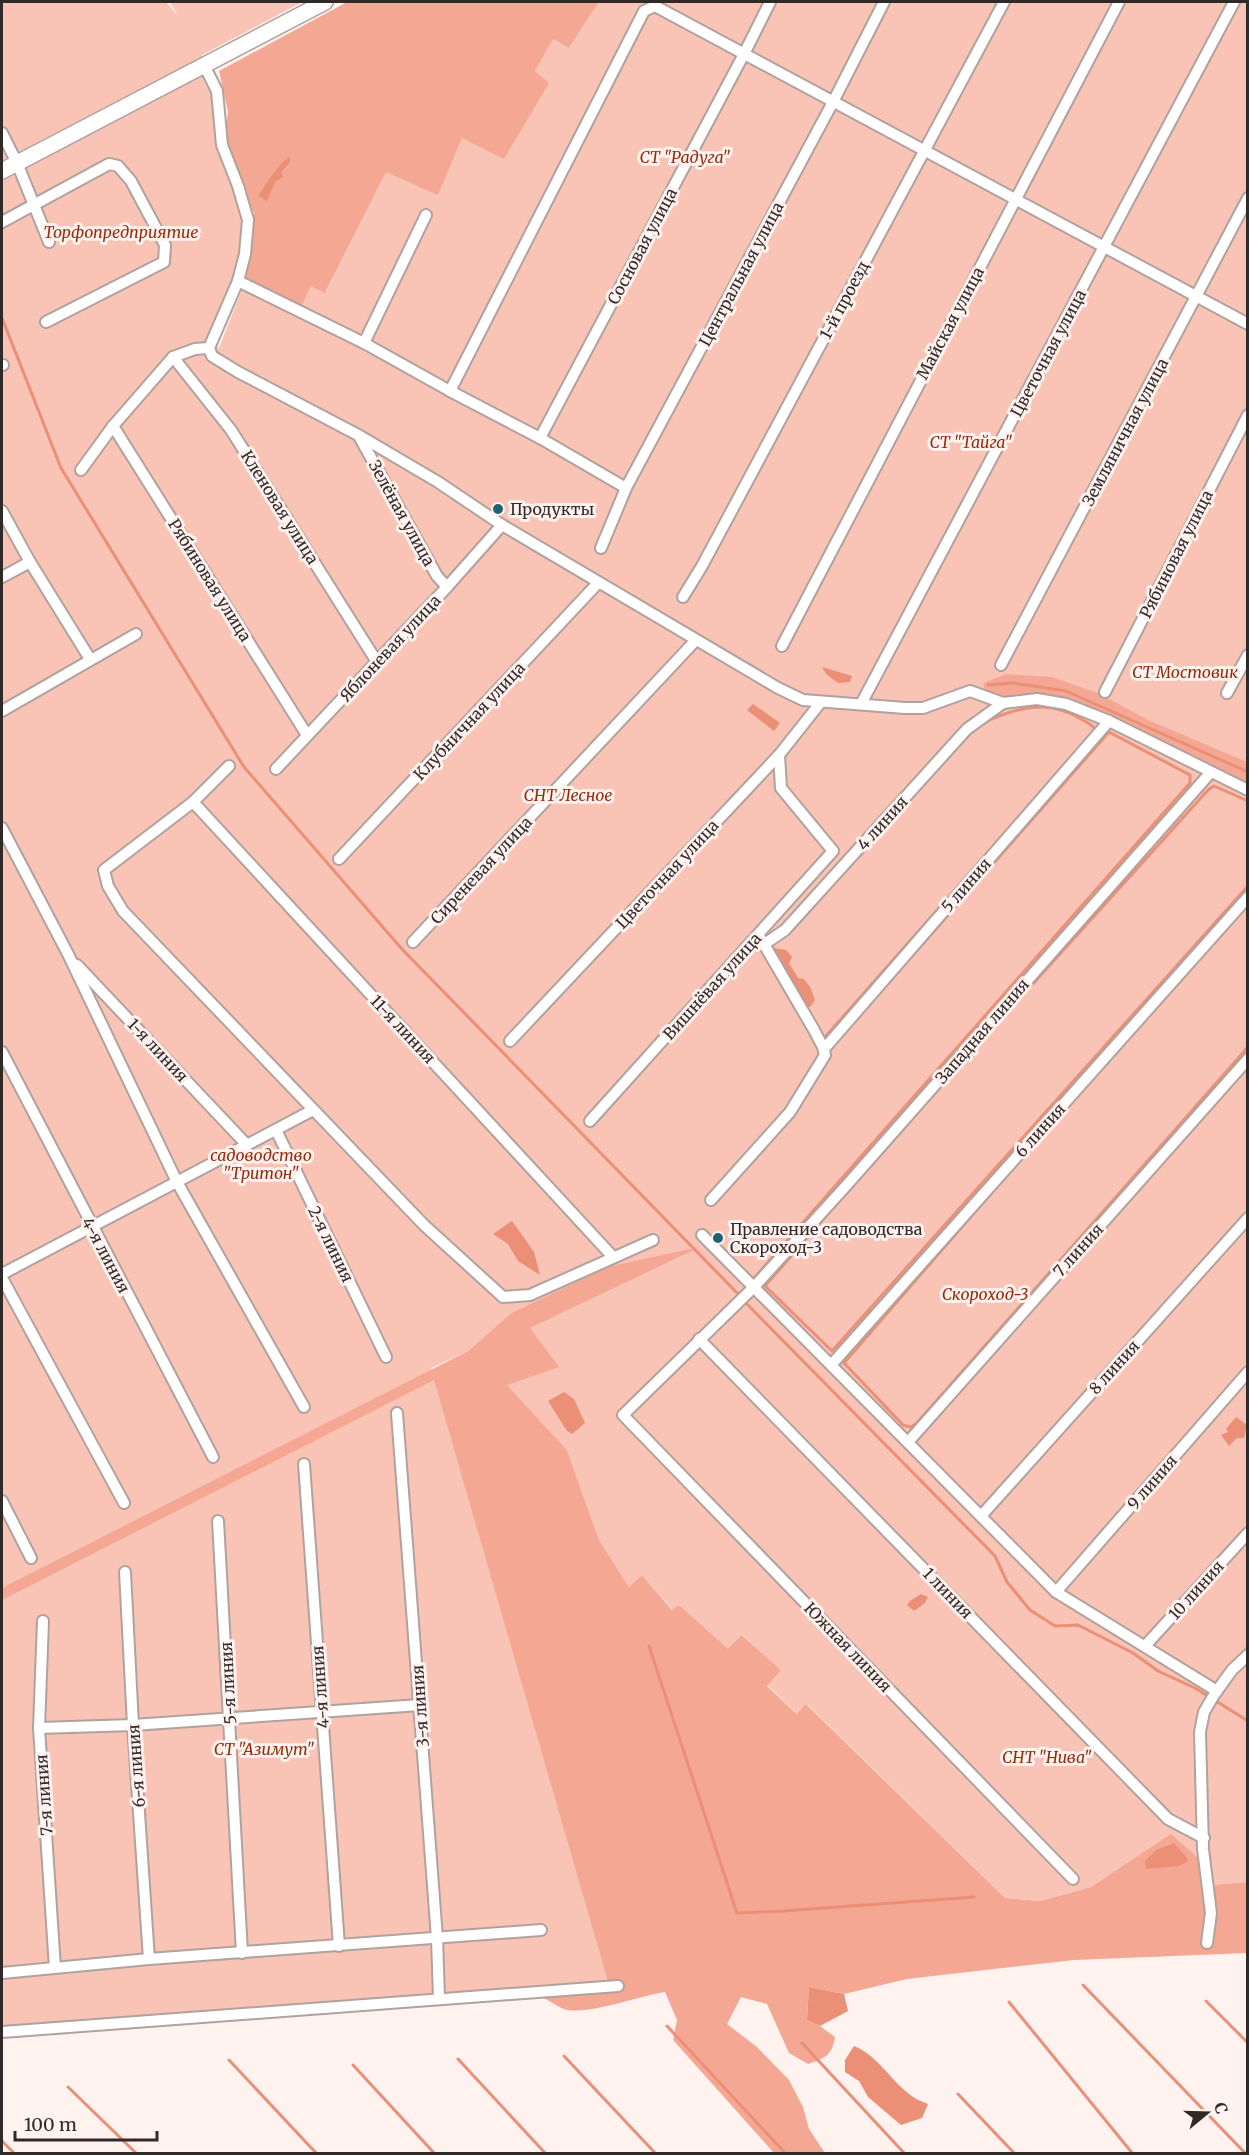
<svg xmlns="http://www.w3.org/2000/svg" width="1249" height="2155" font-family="Merriweather,serif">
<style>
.green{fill:#f9c3b5}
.forest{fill:#f4a894}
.water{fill:#eb8f77}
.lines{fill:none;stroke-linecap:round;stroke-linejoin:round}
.stream{stroke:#eb8f77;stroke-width:3}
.minor-casing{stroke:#b0a29e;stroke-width:14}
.secondary-casing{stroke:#b0a29e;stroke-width:18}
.minor{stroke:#fff;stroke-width:10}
.secondary{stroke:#fff;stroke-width:15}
.poi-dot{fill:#1c6373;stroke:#fff2ef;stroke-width:2}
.labels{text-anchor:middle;stroke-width:6;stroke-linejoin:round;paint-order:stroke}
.park-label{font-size:16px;font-style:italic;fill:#972c0d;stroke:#fff2ef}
.street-label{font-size:16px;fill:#2f2928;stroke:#fff2ef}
.poi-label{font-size:16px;fill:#2f2928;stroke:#fff2ef;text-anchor:start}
</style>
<rect width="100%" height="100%" fill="#fff2ef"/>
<polygon class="green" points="2,2 166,2 178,16 170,2 302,2 202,55 203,79 213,97 216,130 228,174 243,217 243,240 231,288 209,343 219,348 245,282 299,311 311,285 326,292 386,171 438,194 462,137 548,83 535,71 553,38 569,48 599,2 1247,2 1247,1882 1211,1885 1171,1835 1091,1887 1040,1901 1005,1898 807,1704 798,1714 767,1685 780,1670 743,1635 728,1650 679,1605 673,1610 642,1575 629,1587 599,1540 567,1450 507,1385 529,1328 697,1248 610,1266 511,1313 468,1351 431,1368 609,1986 2,2032"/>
<g class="forest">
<polygon points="347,2 599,2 569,48 553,39 535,71 549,83 504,159 462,138 438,195 386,172 325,293 311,286 299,311 245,282 251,251 254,214 228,146 226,127 228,112 219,71"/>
<polygon points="1006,674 1052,677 1100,694 1148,720 1247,762 1247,784 1081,703 1059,698 1024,694 1003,697 984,690 984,683"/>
<path d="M700,1247L530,1328L559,1367L507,1385L567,1450L599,1540L629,1587L642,1575L672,1610L679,1605L728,1649L742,1635L781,1670L767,1686L797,1714L806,1704L1005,1898L1040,1901L1091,1887L1171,1834L1207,1866L1211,1885L1247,1882V1953L1074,1960L907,1979L844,1994L809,1987L807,2020L820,2026L835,2037C832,2056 825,2058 808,2064L789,2053L767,2004L741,1997L727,2024L757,2047L789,2080L803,2107L809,2129L825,2153H774L673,2040L677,2020L665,1992C639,1996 591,2014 567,2010C559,2008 550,2001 542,1997L609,1986L434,1380L2,1600V1588L468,1351L511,1313L610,1266Z"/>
</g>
<g class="water">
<path d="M290,157V162L281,172L283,177L275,182L267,201L259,196C264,186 281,160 290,157Z"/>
<polygon points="822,667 852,676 850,682 838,683 826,674"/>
<polygon points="753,704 780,723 774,731 747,710"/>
<polygon points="774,948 786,950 792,957 789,963 798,978 804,979 810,987 815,1000 810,1007 805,1007 780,961 774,956 771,951"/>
<polygon points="512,1221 534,1252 540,1275 518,1261 508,1244 493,1234"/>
<polygon points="564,1392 574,1399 585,1423 572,1434 567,1431 548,1401"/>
<polygon points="1236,1417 1247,1425 1244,1438 1237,1438 1229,1446 1221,1435 1228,1432 1226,1429"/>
<polygon points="921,1594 928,1597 925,1603 914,1611 907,1605 910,1601"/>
<polygon points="1174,1843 1187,1858 1187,1862 1178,1866 1146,1869 1145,1861 1156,1850"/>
<polygon points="809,1987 844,1994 848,2011 820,2026 807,2020"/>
<path d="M854,2046C884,2058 896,2094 928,2104L922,2118L901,2125L868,2097L859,2081L845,2072V2060Z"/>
</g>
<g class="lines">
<g class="stream">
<polyline points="2,318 61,468 244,767 401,948 740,1296"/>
<polyline points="988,685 1013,683 1066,691 1248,772"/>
<path d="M985,722C1018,707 1049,699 1081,719C1087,722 1093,726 1096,730"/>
<polyline points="826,1036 993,847"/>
<polyline points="983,1039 1208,790 1214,786 1248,801"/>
<polyline points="993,1191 844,1363 903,1425 910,1427 916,1424 1248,1047"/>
<polyline points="845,1194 765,1286 832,1351 1248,886"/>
<polyline points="755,1277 1190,783 1190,775 1109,732 919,948"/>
<polyline points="744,1301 995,1556 1007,1582 1030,1610 1055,1626 1078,1625 1133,1653 1158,1671 1195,1688 1248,1721"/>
<polyline points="649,1646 737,1913 783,1911 974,1897"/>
<polyline points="1241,1655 1248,1647"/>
<polyline points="1083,1985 1246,2154"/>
<polyline points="1206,2001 1248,2043"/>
<polyline points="1009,2002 1133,2154"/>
<polyline points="667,2026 786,2154"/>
<polyline points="802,2043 905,2154"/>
<polyline points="564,2056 656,2154"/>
<polyline points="458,2059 546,2154"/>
<polyline points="229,2060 317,2154"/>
<polyline points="353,2065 435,2154"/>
<polyline points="68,2087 137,2154"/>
<polyline points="958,2094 1015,2154"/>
<polyline points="2,2141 15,2154"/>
</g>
<g class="minor-casing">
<g id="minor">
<polyline points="204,65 217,91 222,145 238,186 248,220 245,254 238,281 209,348 212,356 238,372 360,436 438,482 502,525 778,688 803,700 905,708 923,708 970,691 1003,703 1037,699 1066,704 1109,721 1248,790"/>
<polyline points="2,133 17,163 49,242"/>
<polyline points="2,222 109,164 118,166 131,181 165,245 164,262 46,322"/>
<polyline points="238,281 364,343 450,391 540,438 626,488"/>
<polyline points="364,343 426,215"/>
<polyline points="173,357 231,430 377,662"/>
<polyline points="2,365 3,365"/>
<polyline points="450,391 644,11 655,6 1248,324"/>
<polyline points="113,426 307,735"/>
<polyline points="360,438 437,576 447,587"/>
<polyline points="540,438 744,54 770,2"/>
<polyline points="81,470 113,426 173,357 195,349 209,348"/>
<polyline points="2,511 30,562 90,659"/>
<polyline points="601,548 626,488 833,102 884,2"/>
<polyline points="2,577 30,562"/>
<polyline points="683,597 702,566 1004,2"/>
<polyline points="782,646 1119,2"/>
<polyline points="1001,665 1248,198"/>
<polyline points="1105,692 1248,415"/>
<polyline points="1227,693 1248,655"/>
<polyline points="861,704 1234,2"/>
<polyline points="2,711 136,634"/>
<polyline points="229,766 193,802 104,870 108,886 123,911 424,1225 503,1297 530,1295 653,1240"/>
<polyline points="276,769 447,587 502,525"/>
<polyline points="193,802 613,1257"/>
<polyline points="2,828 69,956 177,1182 304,1407"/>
<polyline points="339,859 598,583"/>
<polyline points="413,942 696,640"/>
<polyline points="763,945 785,930 967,729 1003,703"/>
<polyline points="77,965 247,1145"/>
<polyline points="510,1041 779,755 821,702"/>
<polyline points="824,1049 1109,721"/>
<polyline points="2,1052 213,1457"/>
<polyline points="590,1121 833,851 781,788 779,755"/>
<polyline points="276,1130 386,1357"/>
<polyline points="711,1200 790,1112 825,1055 823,1047 814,1030 761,939"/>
<polyline points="702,1235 1056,1592 1217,1691"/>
<polyline points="2,1274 313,1110"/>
<polyline points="2,1278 124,1503"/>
<polyline points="699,1339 1168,1819 1204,1838"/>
<polyline points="832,1364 1248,897"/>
<polyline points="397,1413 437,1938 439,1999"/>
<polyline points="909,1441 1248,1059"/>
<polyline points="304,1464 339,1946"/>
<polyline points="2,1501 31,1558"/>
<polyline points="981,1516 1248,1218"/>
<polyline points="218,1521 242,1953"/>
<polyline points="125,1572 133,1725 149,1959"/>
<polyline points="1056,1592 1248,1372"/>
<polyline points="43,1621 39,1728 55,1968"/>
<polyline points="1145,1646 1248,1533"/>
<polyline points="39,1728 133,1725 420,1705"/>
<polyline points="1073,1879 623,1415 753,1288 845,1187 1211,772"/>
<polyline points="1207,1943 1211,1913 1203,1849 1200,1732 1204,1712 1214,1695 1232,1670 1248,1655"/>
<polyline points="2,1973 149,1959 541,1930"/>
<polyline points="2,2032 618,1986"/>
</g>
</g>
<g class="secondary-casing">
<polyline id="secondary" points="2,171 325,2"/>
</g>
<use href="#minor" class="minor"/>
<use href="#secondary" class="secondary"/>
</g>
<g class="poi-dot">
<circle cx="498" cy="509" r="6"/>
<circle cx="718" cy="1238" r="6"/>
</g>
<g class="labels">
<g class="park-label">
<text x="685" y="163">СТ "Радуга"</text>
<text x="121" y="238">Торфопредприятие</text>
<text x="971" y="448">СТ "Тайга"</text>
<text x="1185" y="678">СТ Мостовик</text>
<text x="568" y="801">СНТ Лесное</text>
<text x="261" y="1161">садоводство<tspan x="261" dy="18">"Тритон"</tspan></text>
<text x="985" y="1300">Скороход-3</text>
<text x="264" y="1755">СТ "Азимут"</text>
<text x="1047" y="1763">СНТ "Нива"</text>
</g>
<g class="street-label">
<text transform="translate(642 246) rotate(-62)" y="6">Сосновая улица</text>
<text transform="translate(741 274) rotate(-62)" y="6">Центральная улица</text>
<text transform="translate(844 300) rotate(-62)" y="6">1-й проезд</text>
<text transform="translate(950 323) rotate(-62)" y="6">Майская улица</text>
<text transform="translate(1048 353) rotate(-62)" y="6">Цветочная улица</text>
<text transform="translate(1125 432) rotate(-62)" y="6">Земляничная улица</text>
<text transform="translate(280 507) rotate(58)" y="6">Кленовая улица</text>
<text transform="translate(402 513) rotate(61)" y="6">Зелёная улица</text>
<text transform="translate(1176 554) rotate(-63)" y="6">Рябиновая улица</text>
<text transform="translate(210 580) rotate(58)" y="6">Рябиновая улица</text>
<text transform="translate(390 648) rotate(-47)" y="6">Яблоневая улица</text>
<text transform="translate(469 721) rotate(-47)" y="6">Клубничная улица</text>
<text transform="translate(882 823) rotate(-48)" y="6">4 линия</text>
<text transform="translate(481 870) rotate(-47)" y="6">Сиреневая улица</text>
<text transform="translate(667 874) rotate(-47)" y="6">Цветочная улица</text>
<text transform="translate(966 885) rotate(-49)" y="6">5 линия</text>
<text transform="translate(712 986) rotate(-48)" y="6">Вишнёвая улица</text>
<text transform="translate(403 1029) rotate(47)" y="6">11-я линия</text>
<text transform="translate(982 1031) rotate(-49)" y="6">Западная линия</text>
<text transform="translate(158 1050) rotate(47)" y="6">1-я линия</text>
<text transform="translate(1040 1130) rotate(-48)" y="6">6 линия</text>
<text transform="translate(331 1244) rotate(64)" y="6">2-я линия</text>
<text transform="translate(1078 1250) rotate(-48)" y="6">7 линия</text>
<text transform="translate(106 1255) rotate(62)" y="6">4-я линия</text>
<text transform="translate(1114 1367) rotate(-48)" y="6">8 линия</text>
<text transform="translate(1152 1482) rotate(-49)" y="6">9 линия</text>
<text transform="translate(1196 1590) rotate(-48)" y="6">10 линия</text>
<text transform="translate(948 1593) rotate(46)" y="6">1 линия</text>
<text transform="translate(848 1647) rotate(46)" y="6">Южная линия</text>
<text transform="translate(228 1683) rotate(-93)" y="6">5-я линия</text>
<text transform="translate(320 1687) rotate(-94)" y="6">4-я линия</text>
<text transform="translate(420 1706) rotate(-94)" y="6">3-я линия</text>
<text transform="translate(136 1766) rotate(-94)" y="6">6-я линия</text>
<text transform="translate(44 1795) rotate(-94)" y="6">7-я линия</text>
</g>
<g class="poi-label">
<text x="510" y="515">Продукты</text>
<text x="730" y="1235">Правление садоводства<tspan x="730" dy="18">Скороход-3</tspan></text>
</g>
</g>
<rect width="1249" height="2155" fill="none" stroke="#2f2928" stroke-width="6"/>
<g transform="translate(1207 2113) rotate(71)" stroke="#fff2ef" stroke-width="4.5" paint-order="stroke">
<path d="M0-4.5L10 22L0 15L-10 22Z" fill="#2f2928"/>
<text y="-9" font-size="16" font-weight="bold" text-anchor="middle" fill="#2f2928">С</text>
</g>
<path d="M15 2131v9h142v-9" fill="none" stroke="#2f2928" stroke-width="3"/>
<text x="24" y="2131" font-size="18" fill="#2f2928" stroke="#fff2ef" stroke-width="4.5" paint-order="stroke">100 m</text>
</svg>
